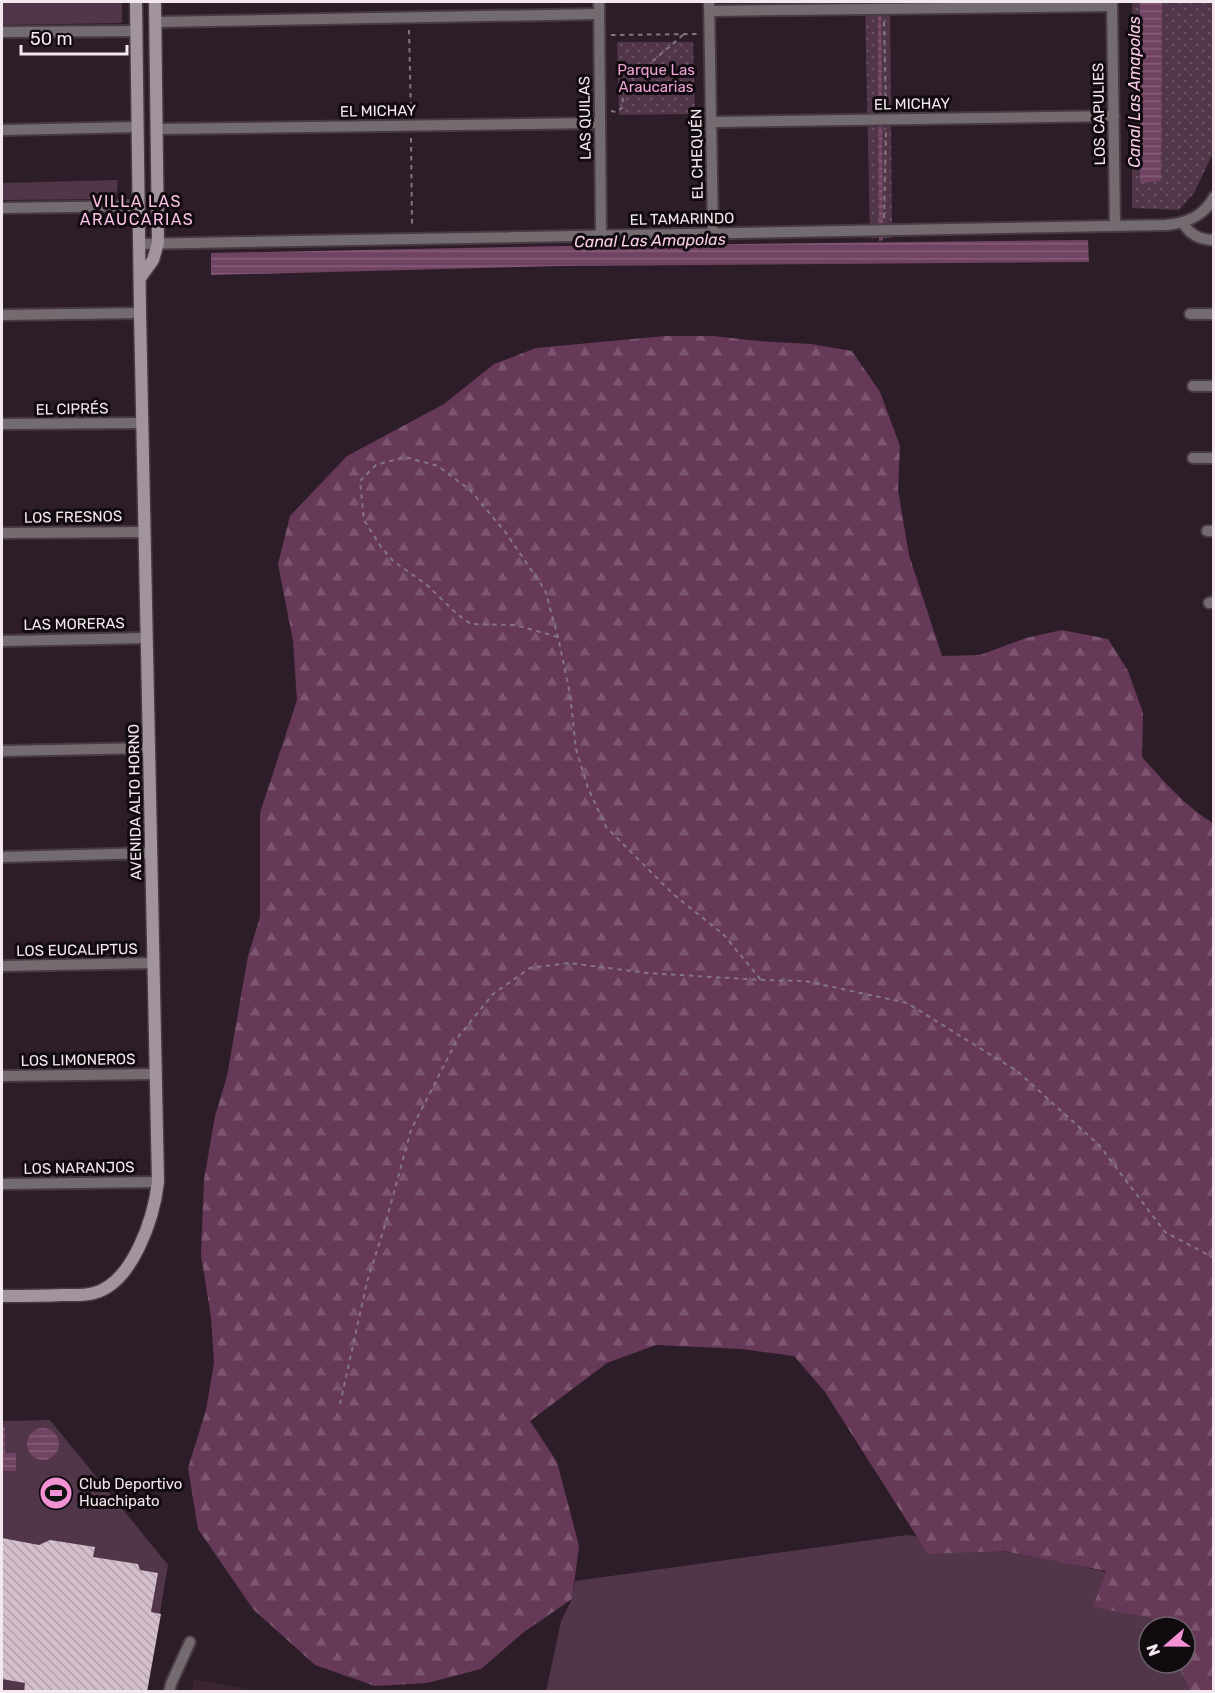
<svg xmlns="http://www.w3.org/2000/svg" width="1215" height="1693" font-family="Rubik,sans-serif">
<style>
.built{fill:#3a2533}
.grass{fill:#513548}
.forest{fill:url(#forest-firs)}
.park{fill:url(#park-dots)}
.water{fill:url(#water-rules)}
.building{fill:url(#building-back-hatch)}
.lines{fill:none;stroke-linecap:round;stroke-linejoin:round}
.street-casing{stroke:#493944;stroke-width:14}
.secondary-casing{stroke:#493944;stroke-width:15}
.path{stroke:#84767f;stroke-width:2;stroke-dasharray:4.5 4.5;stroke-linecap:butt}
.street{stroke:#746b71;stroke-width:10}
.secondary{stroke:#a2949d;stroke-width:12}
.labels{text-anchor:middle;stroke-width:6;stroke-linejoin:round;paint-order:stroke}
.park-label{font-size:15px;fill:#eda3d4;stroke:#110a0f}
.street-label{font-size:15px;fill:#f3e8ef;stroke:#110a0f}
.poi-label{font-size:15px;fill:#f3e8ef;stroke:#110a0f;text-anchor:start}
.water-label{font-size:16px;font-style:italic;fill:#fbcdeb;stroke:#110a0f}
.neighbourhood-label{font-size:16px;letter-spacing:1.5px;fill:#fac2e7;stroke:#110a0f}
</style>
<defs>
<pattern id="forest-firs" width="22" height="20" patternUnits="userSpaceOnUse" patternTransform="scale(1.5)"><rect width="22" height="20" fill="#663958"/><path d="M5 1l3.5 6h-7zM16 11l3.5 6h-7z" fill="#7c5670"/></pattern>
<pattern id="park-dots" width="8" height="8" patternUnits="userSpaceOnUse" patternTransform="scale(1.5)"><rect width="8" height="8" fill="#513548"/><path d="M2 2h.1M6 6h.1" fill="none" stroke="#6a5263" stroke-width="1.8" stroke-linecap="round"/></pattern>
<pattern id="water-rules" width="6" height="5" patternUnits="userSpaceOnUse" patternTransform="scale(1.5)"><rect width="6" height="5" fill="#714363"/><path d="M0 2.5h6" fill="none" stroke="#865e7a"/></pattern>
<pattern id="building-back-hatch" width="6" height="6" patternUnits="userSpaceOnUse" patternTransform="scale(1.5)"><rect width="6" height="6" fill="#d3becb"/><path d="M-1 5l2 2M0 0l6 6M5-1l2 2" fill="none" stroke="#b0a0aa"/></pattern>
</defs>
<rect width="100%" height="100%" fill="#2d1d28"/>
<polygon class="built" points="194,1679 257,1691 192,1691"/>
<g class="grass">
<polygon points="2,2 122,2 122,23 2,25"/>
<polygon points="118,180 116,199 2,200 2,183"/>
<polygon points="50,1420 168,1565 147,1691 2,1691 2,1421"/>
<polygon points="907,1535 1058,1561 1106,1572 1152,1618 1157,1627 1149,1627 1149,1663 1177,1663 1190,1691 546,1692 561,1621 572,1599 575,1581"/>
</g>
<path class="forest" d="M665,336H713L758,341L811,344L852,351L880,392L900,446L898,490L909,555L942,656L980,655L1026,638L1062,630L1108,639L1128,671L1143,713L1142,757C1164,781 1185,807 1213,823V1691H1190L1177,1663H1185V1627H1157L1152,1618L1093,1607L1106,1571L1003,1551L928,1554L825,1392L794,1356L741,1349L656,1345L607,1363L530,1421L557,1462L579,1546L572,1599L524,1632L481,1669L427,1683L375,1686L315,1665L253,1609L198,1529L188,1468L206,1410L214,1363L211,1317L201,1255L204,1180L215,1116L227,1076L248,956L260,917V813L297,700L293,641L278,564L290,516L347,456L444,404L494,364L536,348Z"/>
<g class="park">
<polygon points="865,2 890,2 892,238 870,238"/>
<polygon points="1132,2 1213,2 1213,153 1194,193 1179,210 1132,208"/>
<polygon points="617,42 693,42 695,114 619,115"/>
</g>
<g class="water">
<polygon points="878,2 881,2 883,240 879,241"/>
<polygon points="1140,2 1162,2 1161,181 1140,183"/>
<polygon points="1088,240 1089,262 560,266 211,275 211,253 563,246"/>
<polygon points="2,1427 5,1427 5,1453 16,1453 16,1471 2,1471"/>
<circle cx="43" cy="1444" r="16"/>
</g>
<polygon class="building" points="2,1538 39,1545 50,1540 95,1547 93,1557 138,1564 140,1570 158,1573 151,1612 161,1614 147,1692 24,1692 25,1683 2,1679"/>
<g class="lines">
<g class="street-casing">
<g id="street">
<polyline points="599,2 601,234"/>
<polyline points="709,2 713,233"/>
<polyline points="1112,2 1115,226"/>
<polyline points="710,11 1112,6"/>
<polyline points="155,22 599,14"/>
<polyline points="2,32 137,31"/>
<polyline points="711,122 1114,116"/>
<polyline points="157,129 600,123"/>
<polyline points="2,130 138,127"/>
<polyline points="2,208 139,206"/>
<path d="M1183,223C1190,235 1200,240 1214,240"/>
<path d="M139,244L1166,225C1187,223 1204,216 1214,197"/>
<polyline points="1190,314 1214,314"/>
<polyline points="2,315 140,313"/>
<polyline points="1193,386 1214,386"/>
<polyline points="2,424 142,423"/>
<polyline points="1193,458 1214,458"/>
<polyline points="1207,531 1214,531"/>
<polyline points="2,533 145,532"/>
<polyline points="1209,603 1214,602"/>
<polyline points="2,641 147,638"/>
<polyline points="2,751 149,748"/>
<polyline points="2,857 151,853"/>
<polyline points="2,966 153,963"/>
<polyline points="2,1076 156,1074"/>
<polyline points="2,1184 158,1182"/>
<polyline points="169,1692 171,1684 190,1642"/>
</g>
</g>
<g class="secondary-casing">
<g id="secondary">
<polyline points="140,278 153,260 158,243 155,2"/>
<path d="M2,1296C22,1296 42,1296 62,1295C72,1295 84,1296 94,1293C133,1283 154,1217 158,1182L140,313L136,2"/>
</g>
</g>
<g class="path">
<polyline points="884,22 886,107"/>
<polyline points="409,30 411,115"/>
<polyline points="611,35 698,34"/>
<polyline points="611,111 616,112 622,108 624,86 684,34"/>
<polyline points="411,138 412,226"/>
<polyline points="884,218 886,130"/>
<polyline points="558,637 515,625 471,624 457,614 427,585 393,561 381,547 364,520 360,481 376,465 405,457 438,466 470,490 506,533 545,590 558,637 570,694 576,749 588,788 606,827 673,894 724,935 761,980"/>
<polyline points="340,1404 367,1282 385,1225 411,1130 459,1036 493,994 530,968 569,963 647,973 761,980 805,981 907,1003 1017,1071 1099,1145 1165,1232 1214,1258"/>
</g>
<use href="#street" class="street"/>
<use href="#secondary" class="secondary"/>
</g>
<defs>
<g id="stadium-disc" transform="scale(1.725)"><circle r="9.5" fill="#f391d5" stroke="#110a0f"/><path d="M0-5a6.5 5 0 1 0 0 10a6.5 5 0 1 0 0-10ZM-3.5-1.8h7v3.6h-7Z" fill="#111"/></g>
</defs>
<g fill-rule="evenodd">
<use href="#stadium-disc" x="56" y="1493"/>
</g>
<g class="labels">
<g class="park-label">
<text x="656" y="75">Parque Las<tspan x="656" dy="17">Araucarias</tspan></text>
</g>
<g class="street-label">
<text transform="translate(912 104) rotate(-1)" y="5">EL MICHAY</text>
<text transform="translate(378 111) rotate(-1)" y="5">EL MICHAY</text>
<text transform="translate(1099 114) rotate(-91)" y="5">LOS CAPULIES</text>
<text transform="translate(585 118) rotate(-91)" y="5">LAS QUILAS</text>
<text transform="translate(697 154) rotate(-91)" y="5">EL CHEQUÉN</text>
<text transform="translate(682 219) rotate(-1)" y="5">EL TAMARINDO</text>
<text transform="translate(72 409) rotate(-1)" y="5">EL CIPRÉS</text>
<text transform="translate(73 517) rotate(-1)" y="5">LOS FRESNOS</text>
<text transform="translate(74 624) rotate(-1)" y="5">LAS MORERAS</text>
<text transform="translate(135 802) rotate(-91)" y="5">AVENIDA ALTO HORNO</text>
<text transform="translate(77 950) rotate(-1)" y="5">LOS EUCALIPTUS</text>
<text transform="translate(78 1060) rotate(-1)" y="5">LOS LIMONEROS</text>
<text transform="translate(79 1168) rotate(-1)" y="5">LOS NARANJOS</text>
</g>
<g class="poi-label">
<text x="79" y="1489">Club Deportivo<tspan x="79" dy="17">Huachipato</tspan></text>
</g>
<g class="water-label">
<text transform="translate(1134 92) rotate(-90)" y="6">Canal Las Amapolas</text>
<text transform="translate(650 240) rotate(-1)" y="6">Canal Las Amapolas</text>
</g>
<g class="neighbourhood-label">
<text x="137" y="207">VILLA LAS<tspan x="137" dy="18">ARAUCARIAS</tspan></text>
</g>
</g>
<rect width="1215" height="1693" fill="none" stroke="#f3e8ef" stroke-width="6"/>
<g transform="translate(1167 1645) rotate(250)"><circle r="28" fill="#110a0f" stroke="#6b6369" stroke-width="1.5"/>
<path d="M0-4.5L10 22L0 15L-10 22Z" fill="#f391d5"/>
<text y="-9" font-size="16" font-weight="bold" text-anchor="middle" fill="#f3e8ef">N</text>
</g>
<path d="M21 45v9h106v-9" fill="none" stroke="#f3e8ef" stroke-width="3"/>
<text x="30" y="45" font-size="18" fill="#f3e8ef" stroke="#110a0f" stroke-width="4.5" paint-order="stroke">50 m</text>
</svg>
